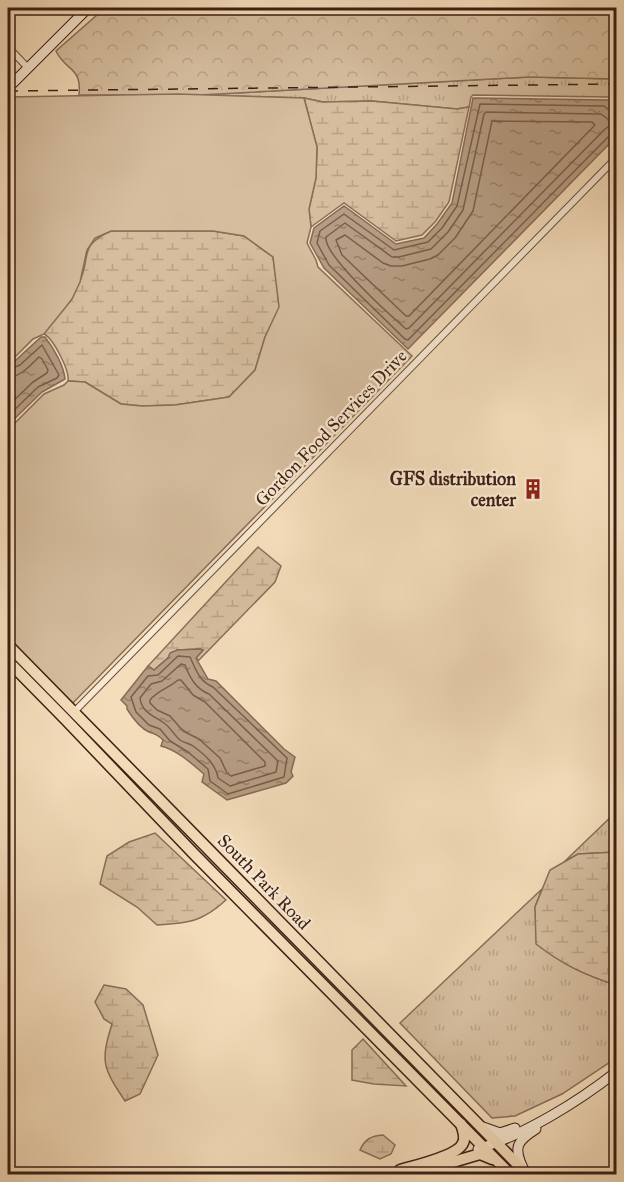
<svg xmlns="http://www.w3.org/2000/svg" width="624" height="1182" font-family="'IM FELL Great Primer',serif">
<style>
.grass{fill:url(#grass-tufts);stroke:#896e58;stroke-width:1.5}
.forest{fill:url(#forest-crowns);stroke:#896e58;stroke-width:1.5}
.wetland{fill:url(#wetland-marsh);stroke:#896e58;stroke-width:1.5}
.park{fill:#d5bd9e;stroke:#896e58;stroke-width:1.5}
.water{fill:url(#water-ripples);stroke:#866a56;stroke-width:1.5}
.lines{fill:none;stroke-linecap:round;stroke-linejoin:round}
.shore{stroke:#7a5d4a;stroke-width:1.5}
.street-casing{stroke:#6b4e3d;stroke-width:8}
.secondary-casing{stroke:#3d1e13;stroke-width:11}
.primary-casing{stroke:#3d1e13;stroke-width:13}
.street{stroke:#f8e9d3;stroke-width:6}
.secondary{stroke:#f8e9d3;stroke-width:9}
.primary{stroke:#f4ddbb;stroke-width:10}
.rail{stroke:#3d1e13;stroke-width:1.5;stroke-dasharray:10 10;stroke-linecap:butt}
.labels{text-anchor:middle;stroke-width:4.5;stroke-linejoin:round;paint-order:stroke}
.street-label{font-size:18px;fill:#3d1e13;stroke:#f8e9d3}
.poi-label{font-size:18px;font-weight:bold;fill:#3d1e13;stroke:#f8e9d3;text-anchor:end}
</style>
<defs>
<pattern id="grass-tufts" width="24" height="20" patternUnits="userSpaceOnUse" patternTransform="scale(1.5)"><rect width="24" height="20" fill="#d5bd9e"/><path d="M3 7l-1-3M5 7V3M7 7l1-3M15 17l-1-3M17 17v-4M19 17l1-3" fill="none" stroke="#b8a287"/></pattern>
<pattern id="forest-crowns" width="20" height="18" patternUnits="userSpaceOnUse" patternTransform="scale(1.5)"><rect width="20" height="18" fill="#d5bd9e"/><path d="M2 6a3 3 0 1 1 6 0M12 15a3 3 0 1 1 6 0" fill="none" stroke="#b8a287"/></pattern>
<pattern id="wetland-marsh" width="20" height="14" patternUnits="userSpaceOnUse" patternTransform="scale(1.5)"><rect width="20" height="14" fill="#d5bd9e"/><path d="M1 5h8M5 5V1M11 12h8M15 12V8" fill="none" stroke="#b8a287"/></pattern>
<pattern id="water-ripples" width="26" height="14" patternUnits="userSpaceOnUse" patternTransform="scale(1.5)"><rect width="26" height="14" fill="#b69c82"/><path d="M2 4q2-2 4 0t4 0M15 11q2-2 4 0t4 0" fill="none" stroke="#957f69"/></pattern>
</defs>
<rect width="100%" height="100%" fill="#f4ddbb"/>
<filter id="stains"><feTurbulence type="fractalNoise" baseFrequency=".00333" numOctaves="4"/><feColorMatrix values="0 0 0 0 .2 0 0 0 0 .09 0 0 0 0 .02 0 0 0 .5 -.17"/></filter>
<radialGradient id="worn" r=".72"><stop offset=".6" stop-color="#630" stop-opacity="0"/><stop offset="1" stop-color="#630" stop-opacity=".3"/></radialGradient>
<g class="grass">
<polygon points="529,77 616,79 616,104 609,97 473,95 471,97 469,107 457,109 372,101 323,102 304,98 199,95"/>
<polygon points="616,812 616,852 578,854 564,862"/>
<path d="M542,889L535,907L537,944C563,965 585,975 616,985V1058L562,1094L515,1116L492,1118L400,1023Z"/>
</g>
<path class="forest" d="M105,8H616V79L529,77L199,95H79C82,66 65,71 56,51Z"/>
<g class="wetland">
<polygon points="304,98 323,102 372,101 457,109 469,107 449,202 435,222 422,235 396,241 344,203 311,227 309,209 316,178 317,147"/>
<path d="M111,231H213L244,236L273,257L280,307L265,337L255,370L229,397L175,405L142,406L121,404L85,382L68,381C70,371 53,338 44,334C55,318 70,301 79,283C92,257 77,246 111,231Z"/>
<polygon points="258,547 281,566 275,582 199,660 196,658 203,650 200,649 177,650 154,670 148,666"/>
<path d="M155,833L226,900C202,922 189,923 157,925L137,907L100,884L107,856L129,842Z"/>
<path d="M616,852V985C585,975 563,965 536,944L535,907L550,870L578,854Z"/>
<path d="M104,985L126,989L143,1005L158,1055L140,1094L125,1101C103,1068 100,1062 112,1024L104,1019L95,1002Z"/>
<polygon points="363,1039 406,1086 374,1084 352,1080 352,1050"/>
<path d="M383,1135L395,1145L391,1154L380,1159L360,1150C365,1139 371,1136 383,1135Z"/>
</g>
<polygon class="park" points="178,94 304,98 317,147 316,178 309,209 311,227 307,243 316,260 318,267 412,356 71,705 8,641 8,430 44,394 64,385 68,381 85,382 121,404 142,406 175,405 229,397 255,370 265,337 279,307 273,257 244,236 213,231 111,231 95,238 87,250 80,282 72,299 65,308 44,334 33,339 14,358 8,362 8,97"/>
<g class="water">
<polygon points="473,98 609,100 616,110 616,137 408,349 324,268 310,243 314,228 344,206 396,244 424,238 437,224 452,203"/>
<path d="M41,337H45C53,347 64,366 65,379L42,392L8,425V365L16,360Z"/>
<path d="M200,649L203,650L196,658L208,679L216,681L284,749L295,757L291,772L293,776L286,783L227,800L202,782L204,774C191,763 177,750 161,746L163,740C158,735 155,734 149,732C140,728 132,717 127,709V706L121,700L148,666L154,670L168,658L170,653L177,650Z"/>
</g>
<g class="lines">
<g class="shore">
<path d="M486,112L601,114L613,123L604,130L409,328L406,329C390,315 323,255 326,237L345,223L392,257H399L431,249L448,232L463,210L484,114Z"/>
<polyline points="616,113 611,112 604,106 480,104 457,206 442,228 428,242 394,250 344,214 320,231 317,243 329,265 405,339 408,340 610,135 616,133"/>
<polygon points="492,121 592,122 595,125 409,316 406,316 342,255 336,240 345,235 383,263 391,266 402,266 430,259 438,255 455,238 473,211"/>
<polyline points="8,370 20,365 42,345 59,375 57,378 38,387 8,416"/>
<path d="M8,378C21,376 30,366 39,357L42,359L48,370L47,373L33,382L8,406"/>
<path d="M178,656L190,657C196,670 199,681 213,687L287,758L284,777L228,794L210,781L208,769L188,752L170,741L160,729L149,725L136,712L131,697L148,676L158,675Z"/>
<path d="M181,664L185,665C190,678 196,689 209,694L278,761L276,772L230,786L218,778C216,764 204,754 193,746C189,743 184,743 180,740C174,735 171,728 164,723C153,715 142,713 140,698L151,684L162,681Z"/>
<path d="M178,680H181L193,695L205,702L265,762V766L231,776L227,773L220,758L199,739L183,731L170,716L157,710L150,703V700C157,691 169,688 178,680Z"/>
</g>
<g class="street-casing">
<g id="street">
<polyline points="8,47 28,68"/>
<polyline points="73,713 616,158"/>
</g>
</g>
<g class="secondary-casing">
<g id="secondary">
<polyline points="8,88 88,8"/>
<polyline points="483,1127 500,1133 515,1128"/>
<path d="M478,1149C524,1135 578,1102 616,1072"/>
<path d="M523,1168C513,1147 517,1141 536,1129"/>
</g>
</g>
<g class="primary-casing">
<g id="primary">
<polyline points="8,645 527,1174"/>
<polyline points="8,661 66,720 194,854 510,1174"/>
<path d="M400,1170C414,1166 458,1156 463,1143C466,1137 463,1130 461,1124"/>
<polyline points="391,1174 412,1174 480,1154 492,1159"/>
</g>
</g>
<use href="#street" class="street"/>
<use href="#secondary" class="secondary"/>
<use href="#primary" class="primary"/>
<polyline class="rail" points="8,91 616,84"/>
</g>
<defs>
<g id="building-bare" transform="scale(1.62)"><path d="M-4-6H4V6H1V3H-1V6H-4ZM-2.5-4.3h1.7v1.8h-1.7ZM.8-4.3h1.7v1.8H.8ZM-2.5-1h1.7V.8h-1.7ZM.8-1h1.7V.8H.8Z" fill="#8f2418" stroke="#f8e9d3" stroke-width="2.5" paint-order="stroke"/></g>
</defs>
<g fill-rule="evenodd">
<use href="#building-bare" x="533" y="489"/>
</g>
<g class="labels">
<g class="street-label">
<text transform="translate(331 428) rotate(-46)" y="6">Gordon Food Services Drive</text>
<text transform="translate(264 882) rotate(46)" y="6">South Park Road</text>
</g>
<g class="poi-label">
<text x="516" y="485">GFS distribution<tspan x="516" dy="21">center</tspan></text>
</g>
</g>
<rect width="624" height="1182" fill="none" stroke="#f4ddbb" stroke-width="30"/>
<rect x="9" y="9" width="606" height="1164" fill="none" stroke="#3d1e13" stroke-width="3"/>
<rect x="15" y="15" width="594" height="1152" fill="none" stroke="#3d1e13" stroke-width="1.5"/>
<rect width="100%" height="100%" filter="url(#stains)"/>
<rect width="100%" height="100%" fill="url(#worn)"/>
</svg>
